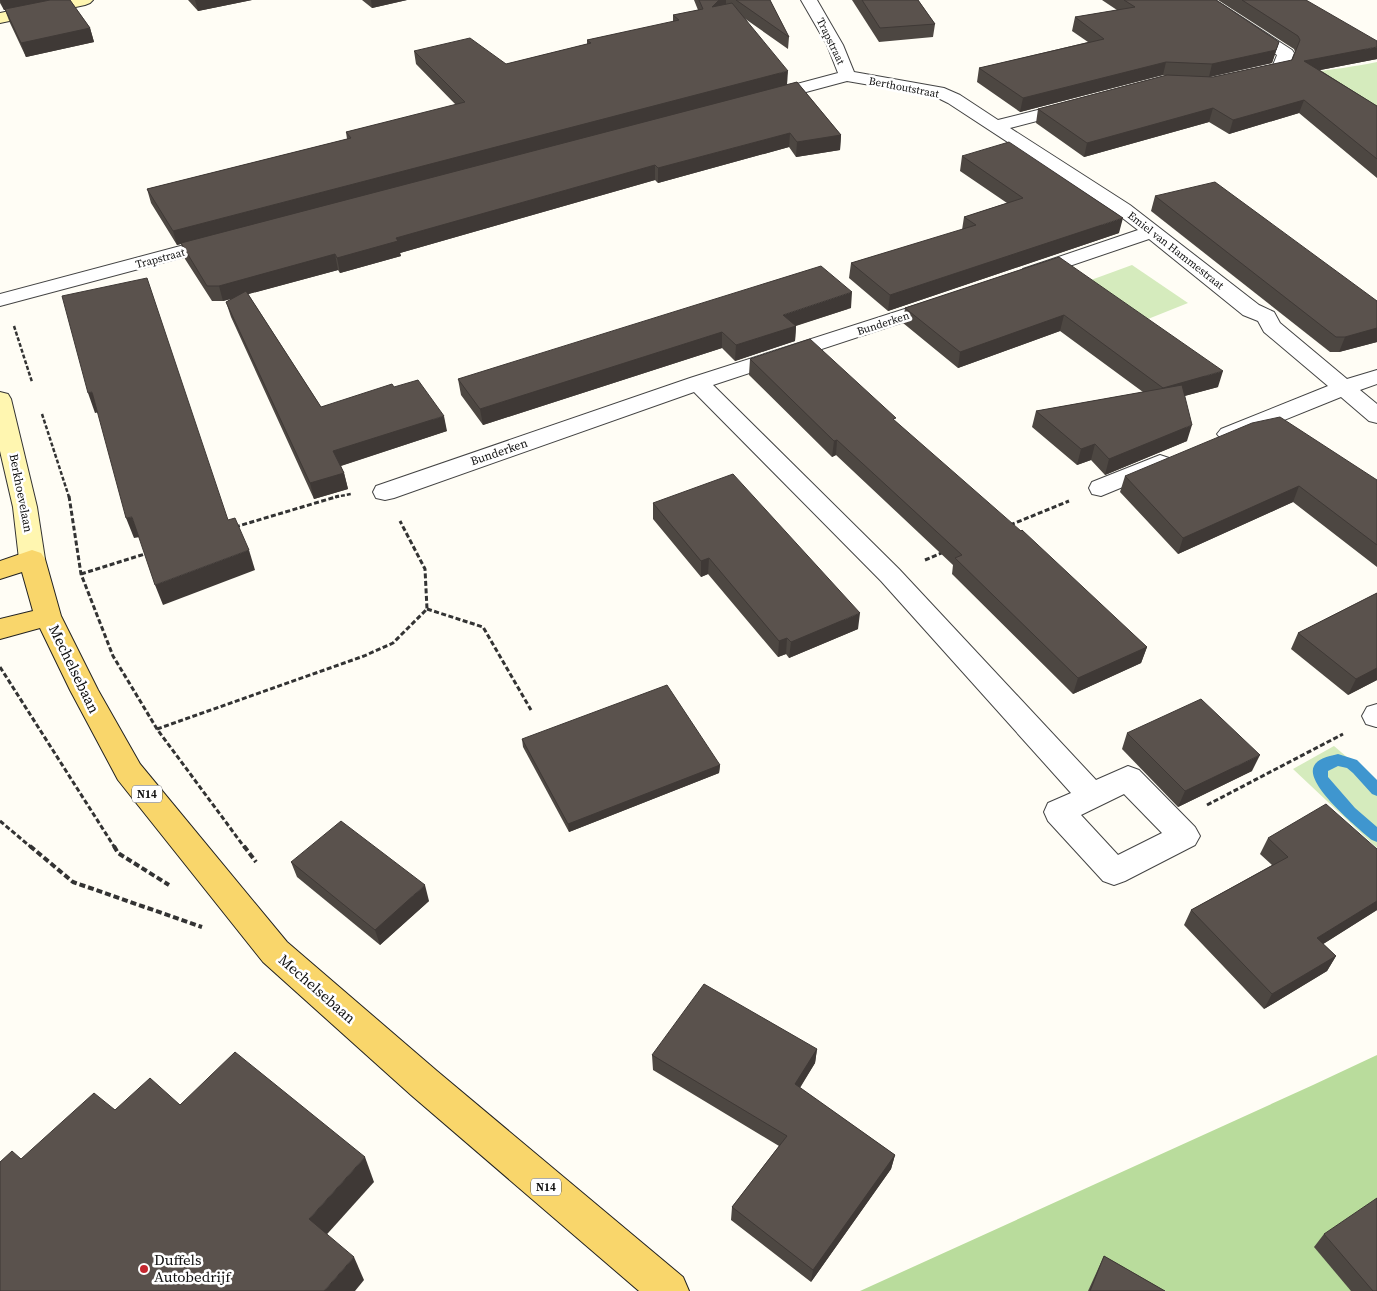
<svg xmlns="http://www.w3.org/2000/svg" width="1377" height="1291" font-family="'Source Serif 4',serif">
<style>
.green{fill:#d5ebbd}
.forest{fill:#b9dc9c}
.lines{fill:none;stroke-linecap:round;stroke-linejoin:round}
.stream{fill:#3f96cf;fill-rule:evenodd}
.street-casing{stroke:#444;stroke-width:2}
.secondary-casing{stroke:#333;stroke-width:2}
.primary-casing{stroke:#222;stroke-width:2}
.path-far2{stroke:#333;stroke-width:2.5;stroke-dasharray:4 2;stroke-linecap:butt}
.path-far1{stroke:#333;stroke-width:3;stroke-dasharray:5 2.5;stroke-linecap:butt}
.path{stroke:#333;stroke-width:4;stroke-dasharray:6 3;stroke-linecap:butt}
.street{fill:#fff;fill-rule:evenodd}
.secondary{fill:#fff6b0;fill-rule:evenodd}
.primary{fill:#f9d66b;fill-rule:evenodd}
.wall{fill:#4d4742}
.shaded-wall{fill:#3f3936}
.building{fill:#5a524d;stroke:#3f3936}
.poi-dot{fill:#c4262e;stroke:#fff;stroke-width:2}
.labels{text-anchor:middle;stroke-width:5;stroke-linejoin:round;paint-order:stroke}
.far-street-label{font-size:11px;fill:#111;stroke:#fff}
.shield{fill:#fff;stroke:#585858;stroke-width:1}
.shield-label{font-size:11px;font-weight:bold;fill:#111}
.street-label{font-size:12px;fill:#111;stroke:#fff}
.near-street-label{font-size:15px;fill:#111;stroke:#fff}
.near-poi-label{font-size:15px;fill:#111;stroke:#fff;text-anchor:start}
</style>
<rect width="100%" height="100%" fill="#fffdf5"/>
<g class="green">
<path d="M1377,62V115L1309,73C1332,69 1354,67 1377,62Z"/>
<polygon points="1132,265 1188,303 1148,319 1091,280"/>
<polygon points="1334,746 1377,783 1377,848 1293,769"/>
</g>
<polygon class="forest" points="1377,1055 1377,1291 860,1291 1313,1085"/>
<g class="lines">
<path class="stream" d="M1338,754L1357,760L1377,780V796L1372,794L1353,773L1347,768L1338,766L1328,771V777L1355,808L1377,827V842L1372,840C1359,829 1304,784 1314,766C1318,758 1330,756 1338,754Z"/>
<g class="street-casing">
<g id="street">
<polygon points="801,0 817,0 843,45 854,72 944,88 960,95 998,120 1073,101 1079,102 1082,106 1079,110 1010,128 1130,205 1259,305 1274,312 1280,323 1347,379 1377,370 1377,384 1360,390 1377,404 1377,423 1369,421 1341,397 1237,439 1229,441 1221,439 1217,434 1221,429 1328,386 1264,332 1258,321 1243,315 1149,239 1037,277 1030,279 1023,277 1020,273 1023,269 1138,230 1116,213 948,103 934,96 847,81 765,103 759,102 756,98 759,94 838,73 827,45"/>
<polygon points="1196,0 1215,0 1292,50 1294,53 1286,73 1252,80 1246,79 1244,75 1246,71 1273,65 1277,55"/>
<polygon points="218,236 225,238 228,242 225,246 0,306 0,294"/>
<path d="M939,298L946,300L950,304L946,308L713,385L899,569L1096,780L1128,766L1139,770L1195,827L1200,836L1195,845L1125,881L1114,885L1103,881L1048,821L1044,812L1048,803L1071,793L881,581L694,392L394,498L385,500L376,498L373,492L376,486L690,378ZM1124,794L1162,833L1118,855L1081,815Z"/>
<polygon points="1160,455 1169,458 1172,463 1169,468 1101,496 1092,494 1089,488 1092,482"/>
<polygon points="1377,704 1377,727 1376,727 1366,724 1362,716 1367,707"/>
</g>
</g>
<g class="secondary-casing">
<g id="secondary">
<polygon points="63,0 93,0 90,3 85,5 0,23 0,13"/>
<polygon points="0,392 8,394 11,399 37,507 45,559 41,565 32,568 23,565 19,559 13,507 0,451"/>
</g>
</g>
<g class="primary-casing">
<polygon id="primary" points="32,550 41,553 45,559 61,616 98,690 140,764 287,942 437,1071 683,1277 689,1291 639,1291 411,1095 263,962 118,780 70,690 40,628 0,639 0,619 33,611 22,572 0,579 0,561"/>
</g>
<g class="path-far2">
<polyline points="14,326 32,382"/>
<polyline points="42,414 69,497"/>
<polyline points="335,497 351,494"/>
</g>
<g class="path-far1">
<polyline points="69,496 81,574 113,656 157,729 245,848"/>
<polyline points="1010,525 1069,501"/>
<polyline points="235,527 339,496"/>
<polyline points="925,560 944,552"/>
<polyline points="81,574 148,553"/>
<polyline points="427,609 483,627 531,710"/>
<polyline points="0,667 115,848"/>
<polyline points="157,729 364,656 393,643 427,609 425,569 400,521"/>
<polyline points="1207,805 1343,734"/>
<polyline points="0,821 32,848"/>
</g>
<g class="path">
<polyline points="30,846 73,882 202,927"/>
<polyline points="114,846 118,853 169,885"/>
<polyline points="244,846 256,862"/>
</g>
<use href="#street" class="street"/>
<use href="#secondary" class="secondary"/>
<use href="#primary" class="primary"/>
</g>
<g class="wall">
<polygon points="0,0 70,0 90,28 94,42 26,57 10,23 5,10 4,10 0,3"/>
<polygon points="188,0 252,0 198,11"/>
<polygon points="362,0 407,0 372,8"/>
<polygon points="694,0 770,0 789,37 788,49 744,18 787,85 581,139 797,82 841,135 840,150 796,157 789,147 658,183 655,180 400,253 401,256 340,273 338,270 248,294 321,407 394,387 447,431 341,466 344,473 348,489 314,499 231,317 226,302 231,299 223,301 212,301 185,259 181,244 177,245 151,203 147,189 347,139 346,132 456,105 416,64 414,51 506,64 587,44 587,40 673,22 673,15 698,10"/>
<polygon points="852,0 918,0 935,24 933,37 879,42"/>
<polygon points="1102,0 1216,0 1279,42 1272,63 1210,77 1213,77 1292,60 1295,52 1294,49 1218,0 1306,0 1377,59 1320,70 1377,106 1377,178 1299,113 1229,134 1209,122 1084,157 1036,123 1038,109 1166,75 1163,75 1020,112 977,82 979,68 1088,42 1072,31 1075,17 1117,10"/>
<polygon points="962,156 1119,233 888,311 849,278 851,263 962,230 964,217 1007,203 960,171"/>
<polygon points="1155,196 1377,301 1377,342 1339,352 1330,352 1151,211"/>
<polygon points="1059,257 1218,387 1184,396 1187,441 1105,475 1091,460 1077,465 1032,427 1036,411 1143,392 1060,331 958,368 903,323 905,308"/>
<polygon points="851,308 796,326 795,341 735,361 722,348 483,425 461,395 458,379"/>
<polygon points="750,359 896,422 1147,647 1141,663 1073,694 952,574 953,565 836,455 832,457 749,375"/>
<polygon points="1125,476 1377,480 1377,567 1293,502 1178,554 1120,492"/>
<polygon points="653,503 858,629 789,658 786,654 778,657 708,574 701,577 653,519"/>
<polygon points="1377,593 1377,680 1348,695 1291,649 1298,633"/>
<polygon points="1127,733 1252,771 1178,807 1122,749"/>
<polygon points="522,739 720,765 719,773 569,832 523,747"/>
<polygon points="1268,838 1377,849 1377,910 1323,944 1336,956 1327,971 1264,1009 1184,925 1191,910 1272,865 1260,854"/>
<polygon points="291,862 429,901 380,945 297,877"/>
<polygon points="817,1049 815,1063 800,1088 895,1155 891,1169 811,1282 731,1220 732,1207 779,1146 653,1070 652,1055"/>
<polygon points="1324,1234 1377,1291 1351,1291 1314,1247"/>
<polygon points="1104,1256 1165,1291 1088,1291 1098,1269"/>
</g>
<g class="shaded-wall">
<polygon points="0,0 54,0 4,10"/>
<polygon points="195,0 252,0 198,11"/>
<polygon points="371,0 407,0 372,8"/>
<polygon points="719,0 726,0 726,5 712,7"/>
<polygon points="90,28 94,42 26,57 21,43"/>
<polygon points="1279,42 1272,63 1209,77 1212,64"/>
<polygon points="1377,47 1377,59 1300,74 1304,61"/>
<polygon points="1166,62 1163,75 1020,112 1023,98"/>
<polygon points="788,71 787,85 177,245 173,231"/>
<polygon points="1304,100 1299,113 1229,134 1233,120"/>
<polygon points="1213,108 1209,122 1084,157 1087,143"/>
<polygon points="790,133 789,147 658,183 658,168"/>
<polygon points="841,135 840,150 796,157 797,142"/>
<polygon points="655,165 655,180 400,253 401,256 340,273 337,258 396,238"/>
<polygon points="1123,218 1119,233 888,311 890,295"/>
<polygon points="335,254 338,270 223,301 219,286"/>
<polygon points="852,292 851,308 782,330 783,315"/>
<polygon points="1064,315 1060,331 958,368 960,352"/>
<polygon points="796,326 795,341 735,361 736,345"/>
<polygon points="1377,328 1377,342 1339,352 1345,337"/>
<polygon points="722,332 722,348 483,425 480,409"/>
<polygon points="1223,371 1218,387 1159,403 1163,388"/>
<polygon points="92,392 100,412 95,413 88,393"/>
<polygon points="444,416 447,431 337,467 333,451"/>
<polygon points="1192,425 1187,441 1105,475 1109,459"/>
<polygon points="837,440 836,455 832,457 834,441"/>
<polygon points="1095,444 1091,460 1077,465 1081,449"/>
<polygon points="344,473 348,489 314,499 310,483"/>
<polygon points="1299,486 1293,502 1178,554 1183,538"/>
<polygon points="132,517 140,537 134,538 126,518"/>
<polygon points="249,550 255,570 163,605 155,585"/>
<polygon points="709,558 708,574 701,577 701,561"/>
<polygon points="860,613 858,629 789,658 791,642"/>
<polygon points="787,638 786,654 778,657 779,641"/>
<polygon points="1147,647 1141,663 1073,694 1078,678"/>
<polygon points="1377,668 1377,680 1348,695 1356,679"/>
<polygon points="1260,755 1252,771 1178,807 1185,791"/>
<polygon points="720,765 719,773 569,832 568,824"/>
<polygon points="425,885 429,901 380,945 375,930"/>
<polygon points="1377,901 1377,910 1309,953 1317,938"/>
<polygon points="1336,956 1327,971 1264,1009 1272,994"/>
<polygon points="817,1049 815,1063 793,1098 795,1084"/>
<polygon points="895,1155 891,1169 811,1282 813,1270"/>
<polygon points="365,1157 374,1182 320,1242 309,1219"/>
<polygon points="354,1257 364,1280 355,1291 324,1291"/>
</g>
<g class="building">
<polygon points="50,0 70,0 90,28 21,43 5,9"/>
<polygon points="699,0 719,0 712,7 732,3 788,71 173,231 147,189 351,138 346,132 465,102 414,51 470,38 506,64 591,43 587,40 679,20 673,15 703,9"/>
<polygon points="736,0 770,0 789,37"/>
<polygon points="862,0 918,0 935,24 880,28"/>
<polygon points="1124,0 1216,0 1279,42 1276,50 1212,64 1166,62 1023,98 979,68 1104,39 1075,17 1135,7"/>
<polygon points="1242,0 1306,0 1377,41 1377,47 1304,61 1377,106 1377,159 1304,100 1233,120 1213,108 1087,143 1038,109 1167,75 1213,77 1292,60 1300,40 1298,36"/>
<polygon points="797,82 841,135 797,142 790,133 658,168 655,165 396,238 398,241 337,258 335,254 219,286 207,286 181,243"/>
<polygon points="1009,142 1123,218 890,295 851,263 976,225 964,217 1023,198 962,156"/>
<polygon points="1215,182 1377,301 1377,328 1345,337 1336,337 1155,196"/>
<polygon points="1059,257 1223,371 1163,388 1064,315 960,352 905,308"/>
<polygon points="821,266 852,292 783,315 796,326 736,345 722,332 480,409 458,379"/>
<polygon points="147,278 228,520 235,518 249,550 155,585 132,517 126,518 92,392 88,393 62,296"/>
<polygon points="246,291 321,407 392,384 394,387 418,380 444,416 333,451 344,473 310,483 226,302"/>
<polygon points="810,339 896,418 893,419 1021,531 1022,530 1147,647 1078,678 955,558 962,555 837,440 834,441 750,359"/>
<polygon points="1182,385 1192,425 1109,459 1095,444 1081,449 1036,411"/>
<polygon points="1280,417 1377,480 1377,545 1299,486 1183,538 1125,476 1252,423"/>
<polygon points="733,474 860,613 791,642 787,638 779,641 709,558 701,561 653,503"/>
<polygon points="1377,593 1377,668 1356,679 1298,633"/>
<polygon points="667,685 720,765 568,824 522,739"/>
<polygon points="1201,699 1260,755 1185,791 1127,733"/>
<polygon points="1326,804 1377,849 1377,901 1317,938 1336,956 1272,994 1191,910 1288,857 1268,838"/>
<polygon points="341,821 425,885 375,930 291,862"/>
<polygon points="704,984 817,1049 795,1084 895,1155 813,1270 732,1207 787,1136 652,1055"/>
<polygon points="235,1052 365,1157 309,1219 354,1257 324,1291 0,1291 0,1162 12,1151 21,1159 94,1093 115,1110 150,1078 180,1105"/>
<polygon points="1377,1198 1377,1291 1373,1291 1324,1234"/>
<polygon points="1104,1256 1165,1291 1090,1291"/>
</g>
<circle class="poi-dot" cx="144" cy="1269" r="5"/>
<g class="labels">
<g class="far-street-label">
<text transform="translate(831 41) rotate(64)" y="4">Trapstraat</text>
<text transform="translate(904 87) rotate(11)" y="4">Berthoutstraat</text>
<text transform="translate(1176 250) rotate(38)" y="4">Emiel van Hammestraat</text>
<text transform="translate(160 258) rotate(-15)" y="4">Trapstraat</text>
<text transform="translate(883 323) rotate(-18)" y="4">Bunderken</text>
</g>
<g class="shield">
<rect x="132" y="785.5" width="30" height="17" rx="4"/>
<rect x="531" y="1178.5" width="30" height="17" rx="4"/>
</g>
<g class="shield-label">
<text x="147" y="798">N14</text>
<text x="546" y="1191">N14</text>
</g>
<g class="street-label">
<text transform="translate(499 452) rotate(-19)" y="4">Bunderken</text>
<text transform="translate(21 493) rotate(79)" y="4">Berkhoevelaan</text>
</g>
<g class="near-street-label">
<text transform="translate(74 669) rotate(64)" y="5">Mechelsebaan</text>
<text transform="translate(317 989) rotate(41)" y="5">Mechelsebaan</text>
</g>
<g class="near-poi-label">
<text x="154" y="1265">Duffels<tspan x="154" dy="17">Autobedrijf</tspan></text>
</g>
</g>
</svg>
